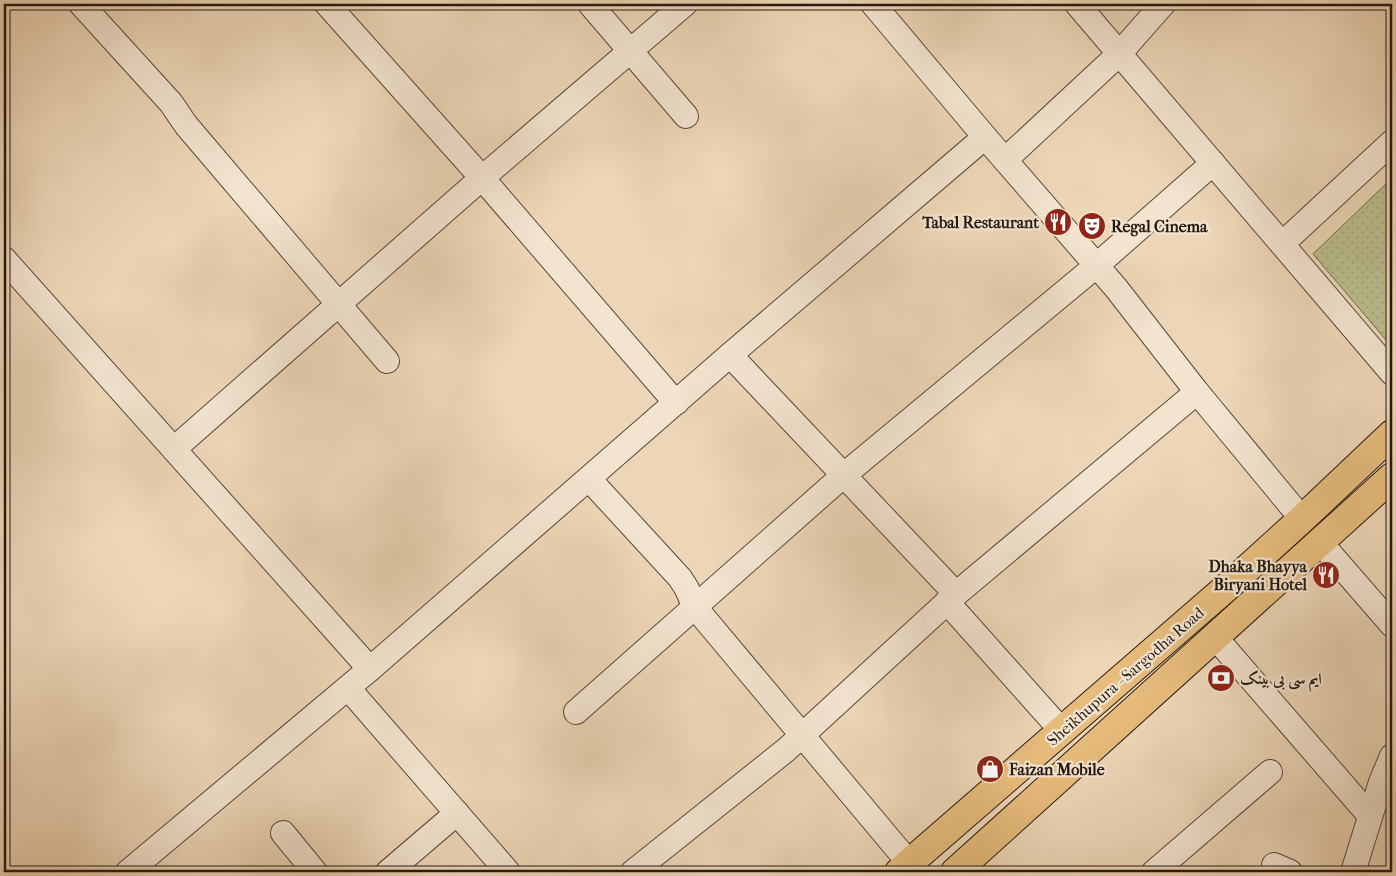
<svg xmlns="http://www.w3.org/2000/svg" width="1396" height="876" font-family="'IM FELL French Canon',Amiri,serif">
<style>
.park{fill:url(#park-dots);stroke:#6f6b4f}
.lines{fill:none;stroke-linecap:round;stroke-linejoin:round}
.minor-casing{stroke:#56483a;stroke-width:26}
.highway-casing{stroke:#241911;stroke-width:30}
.minor{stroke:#f3e4d0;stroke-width:24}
.highway{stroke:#e6bb7c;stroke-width:28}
.labels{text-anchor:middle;stroke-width:4.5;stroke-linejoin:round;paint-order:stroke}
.poi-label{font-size:16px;font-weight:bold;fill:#241911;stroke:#f3e4d0;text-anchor:start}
.street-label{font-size:16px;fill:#241911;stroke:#f3e4d0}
</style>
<defs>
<pattern id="park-dots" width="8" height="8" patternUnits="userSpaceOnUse" patternTransform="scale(1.25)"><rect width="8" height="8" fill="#babd8d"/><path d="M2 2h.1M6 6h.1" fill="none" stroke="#a0a279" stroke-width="1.8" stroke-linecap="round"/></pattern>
</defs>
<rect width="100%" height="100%" fill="#edd6b7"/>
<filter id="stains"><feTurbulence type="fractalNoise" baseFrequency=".004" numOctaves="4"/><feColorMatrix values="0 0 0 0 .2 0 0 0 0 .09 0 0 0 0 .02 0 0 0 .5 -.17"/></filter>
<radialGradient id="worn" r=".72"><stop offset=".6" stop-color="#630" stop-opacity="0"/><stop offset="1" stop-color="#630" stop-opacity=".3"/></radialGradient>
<polygon class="park" points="1392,178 1392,347 1313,254"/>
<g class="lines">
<g class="minor-casing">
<g id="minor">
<polyline points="81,4 171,103 186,125 387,361"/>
<polyline points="327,4 482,178 676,403"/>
<polyline points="590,4 686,116"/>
<polyline points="873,4 985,137 1116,288 1197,392 1302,519"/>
<polyline points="1077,4 1392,373"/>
<polyline points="1005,160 1119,54 1163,4"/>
<polyline points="1282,244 1392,142"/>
<polyline points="4,259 370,669"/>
<polyline points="730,355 956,594"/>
<polyline points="174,449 482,178 685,4"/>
<polyline points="589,479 680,578 687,589 694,606 910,864"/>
<polyline points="1320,542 1392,625"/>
<polyline points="947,602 1062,731"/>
<polyline points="1215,637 1370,816"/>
<polyline points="348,688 508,872"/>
<polyline points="576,712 844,475 1096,266 1213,163"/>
<polyline points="283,833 315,872"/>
<polyline points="1274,865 1290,872"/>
<polyline points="128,872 370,669 730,355 985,137"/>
<polyline points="388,872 457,813"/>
<polyline points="633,872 786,750 956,594 1197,392"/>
<polyline points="1154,872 1270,772"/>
<polyline points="1353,872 1381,782 1392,756"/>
</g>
</g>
<g class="highway-casing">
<g id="highway">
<polyline points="899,872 1227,587 1302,519 1392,434"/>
<polyline points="955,872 1392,477"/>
</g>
</g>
<use href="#minor" class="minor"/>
<use href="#highway" class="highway"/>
</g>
<defs>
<g id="restaurant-disc" transform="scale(1.4375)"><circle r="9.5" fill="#8f2418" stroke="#f3e4d0"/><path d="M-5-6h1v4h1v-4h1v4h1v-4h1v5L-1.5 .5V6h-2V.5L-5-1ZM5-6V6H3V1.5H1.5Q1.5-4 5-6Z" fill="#fff"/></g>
<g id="theatre-disc" transform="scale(1.4375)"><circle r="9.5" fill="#8f2418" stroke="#f3e4d0"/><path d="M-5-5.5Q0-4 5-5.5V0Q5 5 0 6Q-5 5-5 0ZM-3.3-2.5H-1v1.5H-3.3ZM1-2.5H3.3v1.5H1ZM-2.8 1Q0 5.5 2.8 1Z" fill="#fff"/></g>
<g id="bank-disc" transform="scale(1.4375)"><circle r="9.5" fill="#8f2418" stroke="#f3e4d0"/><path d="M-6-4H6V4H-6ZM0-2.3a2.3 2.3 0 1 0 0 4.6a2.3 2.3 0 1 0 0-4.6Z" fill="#fff"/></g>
<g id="shop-disc" transform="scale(1.4375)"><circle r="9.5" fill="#8f2418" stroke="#f3e4d0"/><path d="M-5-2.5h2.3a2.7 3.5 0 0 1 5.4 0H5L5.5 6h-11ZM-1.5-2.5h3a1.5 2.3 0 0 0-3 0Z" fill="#fff"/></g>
</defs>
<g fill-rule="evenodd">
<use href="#restaurant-disc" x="1058" y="222"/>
<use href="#theatre-disc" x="1092" y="226"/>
<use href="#restaurant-disc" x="1326" y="575"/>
<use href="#bank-disc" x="1221" y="678"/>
<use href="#shop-disc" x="990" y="769"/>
</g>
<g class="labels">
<g class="poi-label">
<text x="1039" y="228" text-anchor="end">Tabal Restaurant</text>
<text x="1111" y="232">Regal Cinema</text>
<text x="1307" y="572" text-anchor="end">Dhaka Bhayya<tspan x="1307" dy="18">Biryani Hotel</tspan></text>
<text x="1240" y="684">ایم سی بی بینک</text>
<text x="1009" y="775">Faizan Mobile</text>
</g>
<g class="street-label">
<text transform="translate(1125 676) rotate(-41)" y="6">Sheikhupura - Sargodha Road</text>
</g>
</g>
<rect width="1396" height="876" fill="none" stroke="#edd6b7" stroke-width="20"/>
<rect x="5" y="5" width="1386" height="866" fill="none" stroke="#241911" stroke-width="2.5"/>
<rect x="10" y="10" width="1376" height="856" fill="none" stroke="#241911"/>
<rect width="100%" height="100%" filter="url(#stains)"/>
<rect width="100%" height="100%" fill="url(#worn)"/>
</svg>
